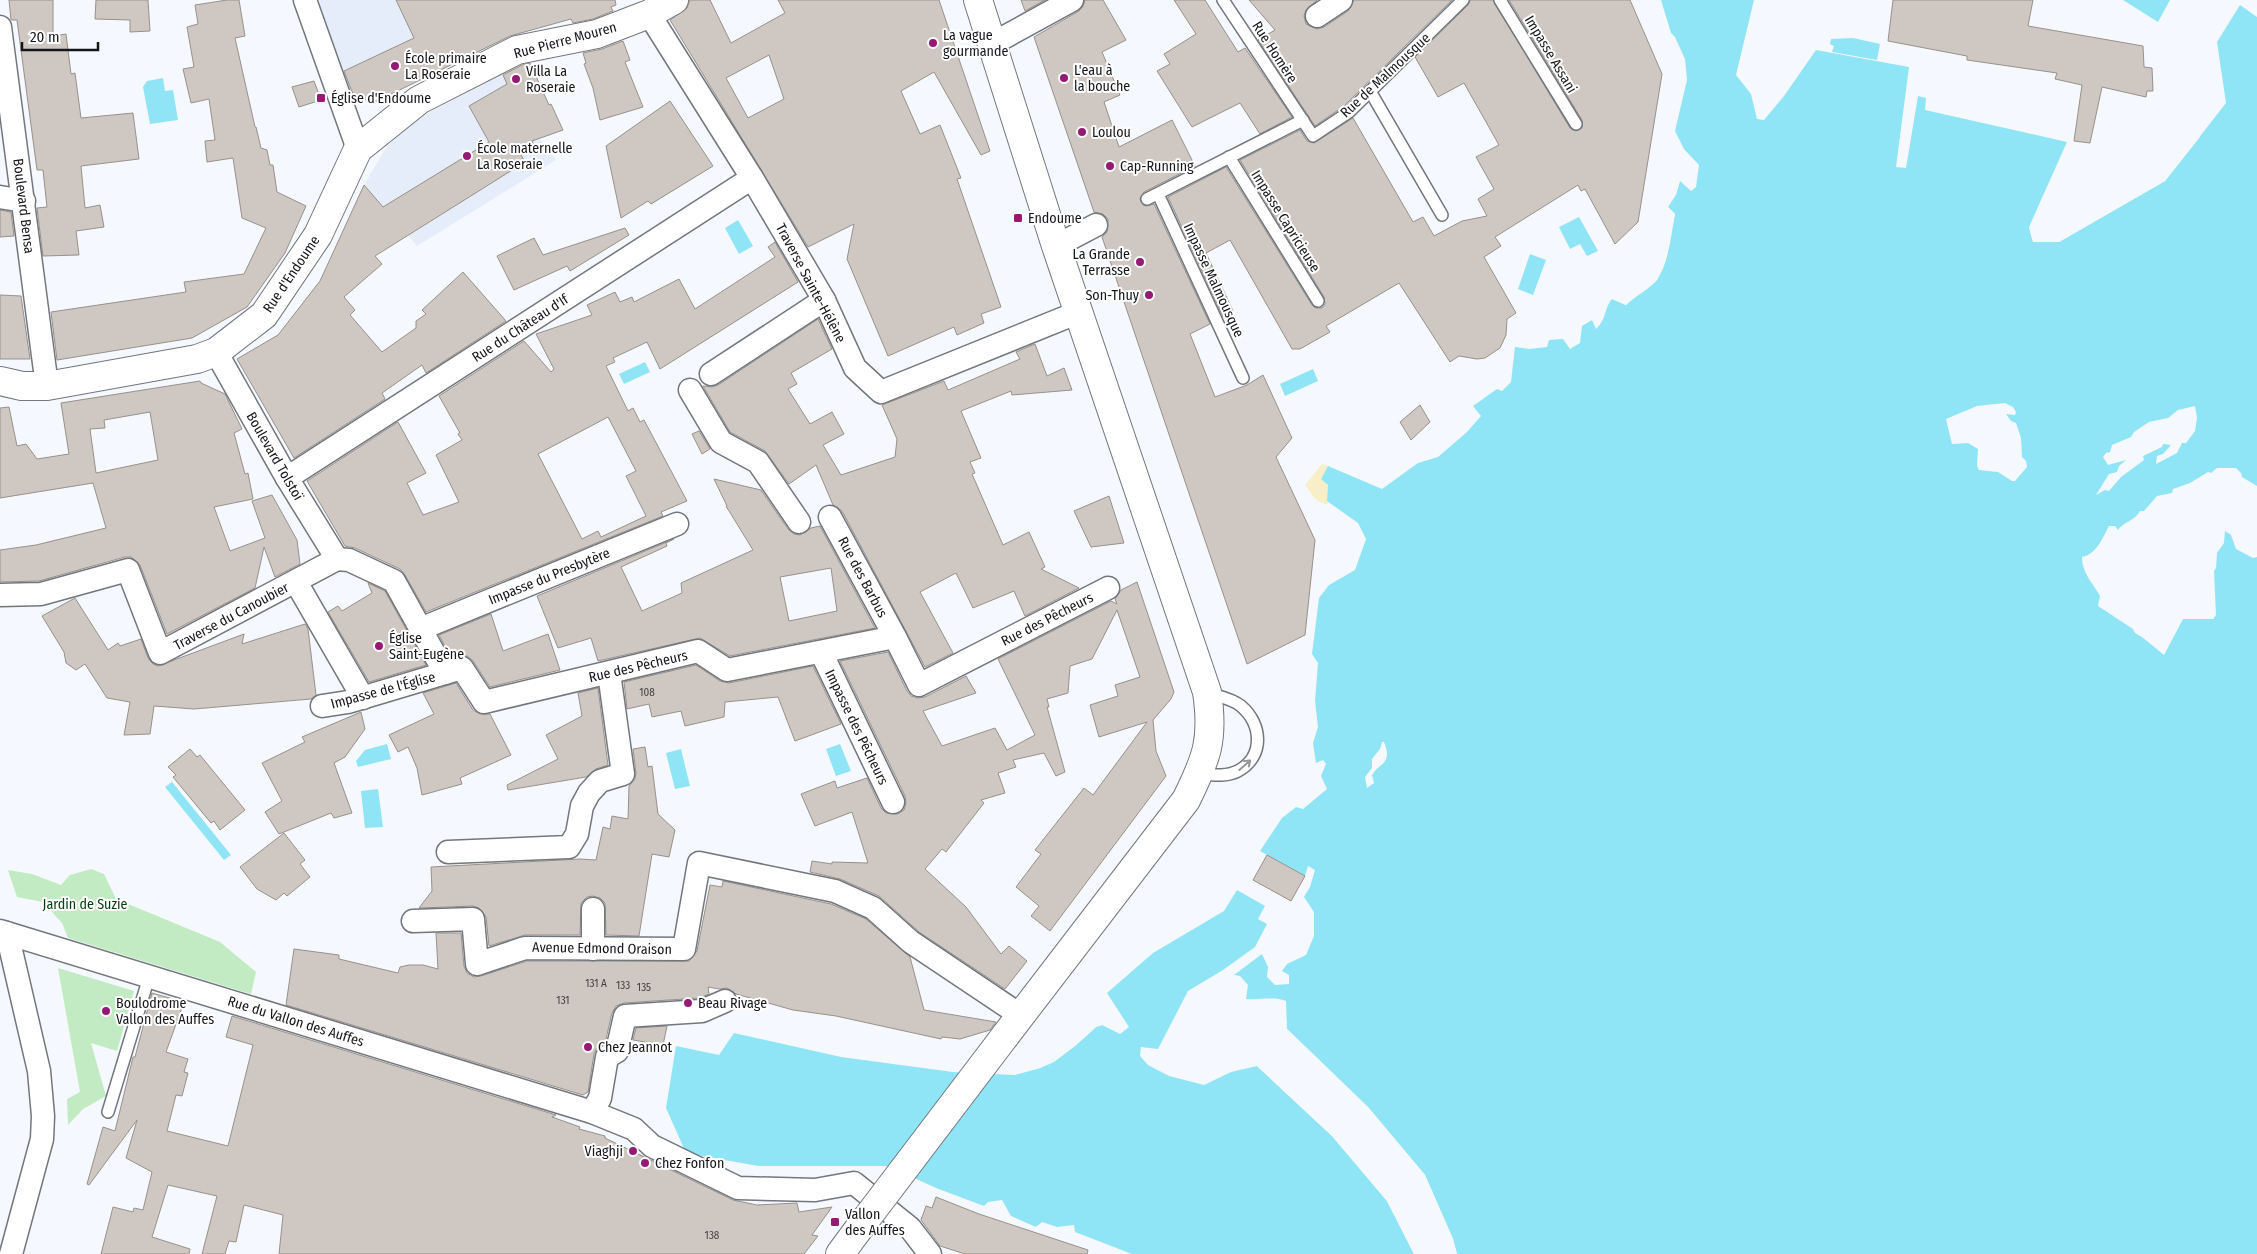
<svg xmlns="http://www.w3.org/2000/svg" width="2257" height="1254" font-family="'Fira Sans Condensed',sans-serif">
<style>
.built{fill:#e5edfb}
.green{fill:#c3ebc3}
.sand{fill:#f8efc9}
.water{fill:#8fe5f6;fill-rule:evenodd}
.pier{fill:#f5f8fe}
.building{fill:#cfc8c2;stroke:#97918b;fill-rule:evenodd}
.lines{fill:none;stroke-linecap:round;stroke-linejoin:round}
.lane-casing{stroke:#72767d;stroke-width:14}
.street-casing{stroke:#72767d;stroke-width:25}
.secondary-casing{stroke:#72767d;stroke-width:30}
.lane{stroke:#fff;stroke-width:11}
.street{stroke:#fff;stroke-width:22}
.secondary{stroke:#fff;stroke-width:28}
.secondary-bridge-casing{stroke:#72767d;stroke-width:30;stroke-linecap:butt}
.secondary-bridge{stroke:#fff;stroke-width:28}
.oneway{stroke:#969698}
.poi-dot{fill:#961a73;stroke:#fff;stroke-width:2}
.labels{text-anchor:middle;stroke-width:4;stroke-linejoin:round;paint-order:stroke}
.number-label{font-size:11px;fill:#444243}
.poi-label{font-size:14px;fill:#151619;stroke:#fff;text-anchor:start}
.street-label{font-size:14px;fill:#151619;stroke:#fff}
.park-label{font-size:14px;fill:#063b0c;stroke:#fff}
</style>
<rect width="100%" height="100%" fill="#f5f8fe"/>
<g class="built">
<polygon points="318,0 485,0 507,39 373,103 352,94"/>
<polygon points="503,74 536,140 540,139 556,160 417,246 364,185 384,151 402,131 428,113"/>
</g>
<g class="green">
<polygon points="91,869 104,874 116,899 220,942 256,972 251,994 68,938 62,923 43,902 17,897 8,870 32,874 61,885 70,875"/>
<polygon points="58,968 134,991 117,1051 91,1043 106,1096 83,1109 68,1125 67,1099 80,1092"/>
</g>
<polygon class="sand" points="1322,464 1328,466 1321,479 1328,485 1327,505 1316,500 1305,485"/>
<g class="water">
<path d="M1661,0H1754L1736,75L1751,94L1757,119L1764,120L1784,96L1816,50L1909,67L1896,167L1906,168L1918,96L1926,98L1925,110L2067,142L2029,227L2033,242H2059L2165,181L2226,103L2217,42L2240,5L2257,17V486L2242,477L2241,473L2236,468H2217L2211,473L2208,472L2190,483L2173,489L2172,493L2157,496L2144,511H2140C2135,521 2124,521 2118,530L2115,526H2109C2103,537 2097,554 2082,557C2082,573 2093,583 2100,596L2098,606L2133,629L2135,633L2142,637L2164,655L2183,619H2213L2216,615L2214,571L2216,568L2217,553L2224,543L2225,531L2231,535L2236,549L2253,558L2257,557V1254H1457L1453,1239L1425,1175L1368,1107L1287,1029L1286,1001C1274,996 1260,1000 1246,999L1248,985L1240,976L1234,975L1262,954L1268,967L1267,977L1275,985L1289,984V975L1282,971L1287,964L1306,955L1314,936V912L1304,897L1310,887L1315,870L1308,866L1305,876L1260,851L1282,818L1296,807L1303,809L1327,789L1321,776L1326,764L1323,760L1316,763L1313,743L1318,727L1315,701L1318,663L1312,654L1319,598L1329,585L1355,570L1366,539L1358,523L1327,501L1328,485L1321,479L1328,466L1382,489L1418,463L1438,457L1467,432L1481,416L1473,406L1497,389L1502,391L1511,382L1515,347L1529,349L1547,347L1549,340L1563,339L1570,349L1580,343L1582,326L1592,320L1596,329C1607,319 1604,308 1612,299L1626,305C1634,297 1652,287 1657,280C1669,262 1671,235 1675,214L1668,207L1676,195L1680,181L1691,191L1696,187L1699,165L1684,149L1675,131L1687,80L1685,59L1675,37L1671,33ZM2005,403L2013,407L2016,412L2015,415L2006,414L2011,421L2016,423L2021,438L2022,457L2026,461L2027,467L2015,481H2012L1998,472L1979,470L1977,466L1978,449L1968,443L1952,444L1946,419L1977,406ZM2195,406L2197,418L2195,431L2186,443H2182L2177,453L2156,464L2157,456L2163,454L2171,445L2163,444L2162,447L2143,456L2144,460L2121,477L2109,491L2105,490L2096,495L2109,474L2117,472L2119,466L2126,460L2108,465L2103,457L2106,453L2110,452L2112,445L2131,437L2134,432L2149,422L2168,418L2178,410ZM1382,742H1384C1393,764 1380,762 1372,775L1374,783L1367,788L1365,777L1372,768V759L1380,749Z"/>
<polygon points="2123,0 2170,0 2158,22"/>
<polygon points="1853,38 1880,44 1877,60 1832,52 1834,46 1830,44 1831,39"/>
<polygon points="163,78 165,91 173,90 178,120 150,124 143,87 147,81"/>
<polygon points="1579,217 1598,251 1587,256 1580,244 1570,249 1559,227"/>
<polygon points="738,220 753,246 739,254 725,228"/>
<polygon points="1530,254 1546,260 1533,295 1518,289"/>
<polygon points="645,362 650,372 624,384 619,374"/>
<polygon points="1313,369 1318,381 1285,396 1280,384"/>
<polygon points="387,744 391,759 358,767 356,761 365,750"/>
<polygon points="840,744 851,771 836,776 826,749"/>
<polygon points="681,749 690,786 675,789 666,753"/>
<polygon points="172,782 231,855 224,860 165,787"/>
<polygon points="378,789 383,827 365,828 361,791"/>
<polygon points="1237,890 1265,906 1258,919 1267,924 1255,947 1223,970 1188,991 1158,1049 1141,1047 1140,1056 1148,1065 1169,1076 1204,1085 1231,1072 1257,1066 1332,1136 1387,1201 1414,1254 1132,1254 1075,1232 1074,1225 1057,1227 1042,1222 1036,1227 1011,1216 1002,1200 988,1202 984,1206 936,1188 888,1166 758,1166 686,1153 666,1108 676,1046 719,1055 734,1033 841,1057 953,1072 1014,1075 1040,1068 1075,1046 1096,1027 1102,1025 1120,1034 1129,1027 1107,993 1153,953 1224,911"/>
</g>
<g class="pier">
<polygon points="2198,136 2200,137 2165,181 2059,242 2033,242 2029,227 2033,223 2032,227 2035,240 2058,240 2163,179"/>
<polygon points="1668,207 1675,214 1667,255 1657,280 1636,295 1626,305 1612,299 1614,297 1626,302 1635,293 1655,279 1665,255 1672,215 1666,208"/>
<polygon points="1100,1023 1102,1025 1096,1027 1075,1046 1054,1062 1040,1068 1014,1075 1012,1072 1039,1066 1053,1060"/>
<polygon points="1287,1029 1368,1107 1425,1175 1453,1239 1457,1254 1454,1254 1451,1240 1423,1176 1366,1109 1286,1031"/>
<polygon points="1259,1064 1334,1134 1389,1200 1417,1254 1414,1254 1387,1201 1332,1136 1257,1066"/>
</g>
<g class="building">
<polygon points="9,0 53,0 53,36 66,34 71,74 75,73 81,118 133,113 139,159 81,166 85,208 100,205 104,227 76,231 79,255 43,256 37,208 47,207 43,170 37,170 17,20 11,20"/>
<polygon points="96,0 148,0 150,31 130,32 130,20 95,19"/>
<polygon points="227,0 239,0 245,36 235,38 255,127 256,127 261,148 267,150 270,165 273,165 277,192 306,206 285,253 247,307 192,338 57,360 51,312 186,292 184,282 244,274 266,228 242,218 233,158 207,162 205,141 215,140 209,99 191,103 183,69 194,67 187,27 198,24 195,5"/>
<polygon points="396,0 615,0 616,5 611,7 613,11 593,19 573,23 571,19 510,36 373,103 353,94 344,71 414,38"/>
<path d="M690,0H710L731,43L785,13L778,0H939L990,151L981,155L934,72L901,91L920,134L940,125L961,178L957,179L1001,307L981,314L984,323L957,335L954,327L888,356L847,259L854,224L808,247L670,20L687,8ZM769,55L784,99L748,118L726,78Z"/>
<polygon points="1021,0 1045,0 1025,11"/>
<polygon points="1085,0 1103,0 1126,40 1102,52 1120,95 1104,102 1119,147 1172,120 1195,166 1144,192 1140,199 1143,205 1146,206 1154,204 1210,324 1190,334 1215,397 1247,385 1263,375 1292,438 1276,457 1315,540 1305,635 1247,664 1102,237 1107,232 1108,219 1103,214 1094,212 1034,37 1079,11 1083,6"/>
<polygon points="1174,0 1205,0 1238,52 1245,48 1292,117 1260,134 1240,103 1192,127 1157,71 1170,64 1164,54 1196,34"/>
<polygon points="1249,0 1317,0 1306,10 1304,16 1306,24 1317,29 1324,27 1348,11 1354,0 1452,0 1344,106 1315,126 1258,40 1275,30"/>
<polygon points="1470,0 1493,0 1570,128 1576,131 1582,128 1582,120 1509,0 1630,0 1662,74 1638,222 1615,244 1585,189 1581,191 1578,185 1495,237 1501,246 1484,257 1516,313 1507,319 1506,335 1500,348 1485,358 1477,359 1459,356 1450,362 1399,283 1326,326 1330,332 1300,349 1292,349 1230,240 1206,253 1233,311 1223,317 1168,197 1226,167 1312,305 1315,308 1322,308 1325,304 1324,297 1240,160 1300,130 1307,141 1314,143 1353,118 1413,222 1423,217 1434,236 1462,221 1487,216 1478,199 1494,189 1476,157 1499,145 1464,83 1438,97 1415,57 1468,5"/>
<polygon points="1893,0 2033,0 2028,26 2143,46 2144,67 2152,68 2153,91 2147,91 2146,97 2102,87 2090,143 2074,141 2082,85 2055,79 2057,73 1967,60 1967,56 1888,41"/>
<polygon points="623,41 630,60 625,62 643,107 600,120 593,88 584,64 586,63 583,53 602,49"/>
<polygon points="530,63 549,105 551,104 563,130 532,141 535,147 521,155 525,162 375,256 382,264 344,297 355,310 350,315 382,352 416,328 416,321 426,314 422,310 463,272 506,321 426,373 422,365 382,393 385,399 294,458 237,359 278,335 320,281 364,185 383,207 489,142 469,106 507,84 503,75 522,65"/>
<polygon points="314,81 321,100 299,107 292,87"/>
<polygon points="670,101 713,166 651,204 648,201 621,218 606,146"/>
<polygon points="0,210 11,212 14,236 0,237"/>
<polygon points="625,228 629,235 570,271 567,266 514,290 497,256 534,238 543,255"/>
<path d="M775,242L798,282L660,369L647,342L613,358L615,362L606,366L628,411L633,408L640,422L644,420L687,501L661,512L663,516L426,612L405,575L400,569L355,548L345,546L307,481L398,422L426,473L407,483L423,515L459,502L436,455L462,440L458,434L460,433L439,396L524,341L551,372L554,369L536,334L592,315L587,305L615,292L620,302L632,297L634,302L679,279L695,309L775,257L768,247ZM608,417L636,471L626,476L646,516L601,537L598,531L582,539L538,454Z"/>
<polygon points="0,295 21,296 30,359 0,359"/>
<polygon points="818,319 832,349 791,373 797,384 788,389 810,424 832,412 844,434 823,445 841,475 895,457 897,439 882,405 944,381 948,390 1020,359 1016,352 1035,344 1047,376 1064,368 1072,390 1012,395 1011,391 961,411 981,458 970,462 975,473 972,474 1003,545 1029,532 1045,567 1041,569 1079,588 1025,616 1014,591 973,608 956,573 920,592 953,653 925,667 842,511 833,505 816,465 789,484 765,451 730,432 703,386 712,387 718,385"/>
<path d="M200,381L201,383L225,394L242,429L234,433L245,474L248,473L253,499L214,507L230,551L265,538L252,501L272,495L297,540L300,564L275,577L264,547L255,588L167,634L140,565L131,557H125L39,581L0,582V550L36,545L106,528L93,483L0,498V408L9,407L17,446L26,444L37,459L69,454L61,403ZM150,412L158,460L96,473L90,429L105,428L104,420Z"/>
<polygon points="1420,405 1430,422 1411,440 1400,422"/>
<polygon points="699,431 710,449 702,454 692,434"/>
<path d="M714,479L761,490L788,529L794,534L800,535L811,528L820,526L875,628L730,656L700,638L598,661L591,638L558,648L537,596L674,539L666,543L667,546L621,567L642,611L682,593L681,583L753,550L726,506H727ZM831,568L837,611L789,621L780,577Z"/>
<polygon points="1109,496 1124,543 1091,547 1074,511"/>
<polygon points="1137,582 1174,692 1171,699 1153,720 1156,751 1166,776 1050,931 1031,916 1039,906 1016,887 1041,854 1035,850 1084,788 1093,795 1147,722 1099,737 1090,705 1118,696 1115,685 1140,677 1117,610 1092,659 1070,666 1068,693 1047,699 1049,707 1047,707 1065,772 1056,776 1044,753 1013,760 1016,767 998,773 1005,793 981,800 984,803 946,852 942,849 925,869 966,907 1001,954 1009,946 1027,961 1005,989 919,932 879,896 840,879 810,872 812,861 832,864 832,862 868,863 852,812 815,826 801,794 835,781 837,788 867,778 881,808 886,813 898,814 904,810 906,803 905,796 840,661 888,652 907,691 911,696 918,698 925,697 966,676 976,693 923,711 942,746 995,728 1007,750 1035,735 998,659 1111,601 1117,604 1115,599 1121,590"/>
<polygon points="368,583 385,591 426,665 369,682 328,612 338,606 342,611 372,593"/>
<polygon points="75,598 108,650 118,643 120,646 141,639 148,658 153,664 158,666 244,634 242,644 305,624 308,629 316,695 311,699 194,709 154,706 150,734 124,735 130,702 107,698 85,664 76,670 66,663 64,652 42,616"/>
<polygon points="491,614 503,651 548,634 560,670 490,687 473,661 467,656 451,657 439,635"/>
<polygon points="696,665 720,681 729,683 813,666 841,724 795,741 778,697 725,702 724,717 685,726 681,711 652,717 649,704 627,709 624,682"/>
<polygon points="456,683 473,710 480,714 490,714 511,755 460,778 462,784 422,795 417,768 408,747 398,752 389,735 434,714 423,693"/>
<polygon points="598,688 608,765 596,769 586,777 508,790 507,785 558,759 546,735 582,716 578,693"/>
<polygon points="361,712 365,729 345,757 334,763 352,813 334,818 331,813 279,834 265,812 282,801 262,763 305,742 302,737"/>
<polygon points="645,747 648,767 652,766 658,814 675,830 669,857 652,854 639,936 606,935 605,903 600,898 593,896 587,897 581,903 580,935 525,935 489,946 486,917 479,908 473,906 419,908 432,891 431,867 580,859 596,860 603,827 610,829 612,816 628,819 629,786 635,779 636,773 633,749"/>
<polygon points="190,749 197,757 200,755 245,810 220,830 214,821 211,823 173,777 176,775 168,767"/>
<polygon points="284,833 305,860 300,864 310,877 287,896 284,893 276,900 257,889 240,867"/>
<polygon points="1267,855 1305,876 1291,901 1253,880"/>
<polygon points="723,881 831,904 866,919 910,957 924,1010 996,1022 990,1030 960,1039 942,1037 941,1039 836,1016 793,1010 736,994 727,988 719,989 708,987 709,994 699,998 624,1003 616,1006 612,1013 605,1043 596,1049 594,1054 588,1092 583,1095 286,1005 294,949 339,955 339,959 398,973 400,967 409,965 423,965 438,969 436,933 461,933 464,966 467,973 474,977 481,976 527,961 689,961 697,951 710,885 722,887"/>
<polygon points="152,993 184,1002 166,1052 188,1059 184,1072 188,1073 182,1096 176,1095 167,1131 228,1146 253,1045 226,1037 232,1016 556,1115 552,1117 580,1127 579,1129 605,1136 605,1138 733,1200 757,1205 797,1203 799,1212 832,1207 812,1235 818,1236 804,1254 279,1254 283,1215 244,1205 236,1242 229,1241 225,1254 202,1254 217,1196 168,1185 152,1237 190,1249 189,1254 101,1254 113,1207 133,1212 134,1208 143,1210 152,1172 126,1158 137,1120 89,1185 87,1184 103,1127 115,1131 133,1057 135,1057"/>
<polygon points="667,1026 663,1045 633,1040 636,1028"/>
<polygon points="936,1197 979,1214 1088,1250 1087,1254 965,1254 940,1246 921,1220 926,1206 932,1208"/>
</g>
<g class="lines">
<g class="lane-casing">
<g id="lane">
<polyline points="1223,0 1313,136 1349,112 1463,0"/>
<polyline points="1500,0 1576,124"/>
<polyline points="1370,91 1442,215"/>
<polyline points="1229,157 1318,301"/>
<polyline points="1158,194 1243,378"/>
<polyline points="1147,199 1303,120"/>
<path d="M1199,774C1212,775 1226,777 1238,771C1265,756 1262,724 1241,706C1233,699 1218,696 1208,693"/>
<polyline points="108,1112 149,977"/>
</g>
</g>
<g class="street-casing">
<g id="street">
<polyline points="305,0 358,149"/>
<polyline points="649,14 752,178 824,300 855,368 881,392 1079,312"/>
<polyline points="1317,16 1341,0"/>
<polyline points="0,27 47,386"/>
<polyline points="992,44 1072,0"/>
<polyline points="0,197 24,201"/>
<polyline points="1056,246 1096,225"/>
<polyline points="216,352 287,478 337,559"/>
<polyline points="711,374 824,300"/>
<polyline points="690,390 721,442 758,462 799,522"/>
<polyline points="287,478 752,178"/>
<polyline points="830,517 895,637"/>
<polyline points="337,559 349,560 394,581 445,673 462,668 484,702 698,651 727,670 895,637 919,685 1108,588"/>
<polyline points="296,582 363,698"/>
<polyline points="0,595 41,594 128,570 160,653 337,559"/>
<polyline points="420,629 677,524"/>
<polyline points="821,652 893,802"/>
<polyline points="322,706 348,702 445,673"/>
<polyline points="448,852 569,847 577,834 582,806 589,793 600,781 623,774 609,673"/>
<polyline points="413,921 473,919 477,964 525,948 684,949 699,863 835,891 873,908 911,942 1020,1015"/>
<polyline points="0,931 592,1112 634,1129 652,1146 738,1188 815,1190 854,1183 910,1228 930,1254"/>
<polyline points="7,933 39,1071 43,1116 42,1139 11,1254"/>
<polyline points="593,949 593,909"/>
<polyline points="592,1112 600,1098 607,1057 617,1051 625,1016 702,1011 725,1001"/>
</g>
</g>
<g class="secondary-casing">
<g id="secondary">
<path d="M978,0L1056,246L1207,692C1214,739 1207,758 1186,800L1005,1036"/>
<polyline points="0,381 22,386 47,386 197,359 216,352 264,315 318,235 358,149 419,100 517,50 597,34 649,14 674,0"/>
<polyline points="840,1254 860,1227"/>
</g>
</g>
<use href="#lane" class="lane"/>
<use href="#street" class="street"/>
<use href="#secondary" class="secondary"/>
<g class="secondary-bridge-casing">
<polyline id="secondary-bridge" points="860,1227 1005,1036"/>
</g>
<use href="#secondary-bridge" class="secondary-bridge"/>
</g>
<defs><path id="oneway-shaft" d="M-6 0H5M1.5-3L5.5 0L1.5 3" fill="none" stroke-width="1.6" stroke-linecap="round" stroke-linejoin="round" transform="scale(1.25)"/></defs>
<use class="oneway" href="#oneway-shaft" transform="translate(1245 765) rotate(-41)"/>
<g class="poi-dot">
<circle cx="933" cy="43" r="5"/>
<circle cx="395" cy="66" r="5"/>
<circle cx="1064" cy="78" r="5"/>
<circle cx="516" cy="79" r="5"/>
<rect x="316" y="93" width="10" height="10" rx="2.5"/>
<circle cx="1082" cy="132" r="5"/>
<circle cx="467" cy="156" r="5"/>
<circle cx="1110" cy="166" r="5"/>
<rect x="1013" y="213" width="10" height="10" rx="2.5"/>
<circle cx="1140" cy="262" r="5"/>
<circle cx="1149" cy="295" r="5"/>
<circle cx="379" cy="646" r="5"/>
<circle cx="688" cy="1003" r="5"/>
<circle cx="106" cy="1011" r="5"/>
<circle cx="588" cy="1047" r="5"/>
<circle cx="633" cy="1151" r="5"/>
<circle cx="645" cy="1163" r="5"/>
<rect x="830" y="1217" width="10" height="10" rx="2.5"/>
</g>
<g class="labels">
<g class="number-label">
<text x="647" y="696">108</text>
<text x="596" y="987">131 A</text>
<text x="623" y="989">133</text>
<text x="644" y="991">135</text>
<text x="563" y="1004">131</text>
<text x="712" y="1239">138</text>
</g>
<g class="poi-label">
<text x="943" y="40">La vague<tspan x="943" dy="16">gourmande</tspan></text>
<text x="405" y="63">École primaire<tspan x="405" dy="16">La Roseraie</tspan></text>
<text x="1074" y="75">L'eau à<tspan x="1074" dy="16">la bouche</tspan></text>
<text x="526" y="76">Villa La<tspan x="526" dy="16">Roseraie</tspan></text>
<text x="331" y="103">Église d'Endoume</text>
<text x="1092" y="137">Loulou</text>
<text x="477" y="153">École maternelle<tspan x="477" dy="16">La Roseraie</tspan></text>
<text x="1120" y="171">Cap-Running</text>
<text x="1028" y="223">Endoume</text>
<text x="1130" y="259" text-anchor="end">La Grande<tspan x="1130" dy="16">Terrasse</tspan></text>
<text x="1139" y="300" text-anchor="end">Son-Thuy</text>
<text x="389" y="643">Église<tspan x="389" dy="16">Saint-Eugène</tspan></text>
<text x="116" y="1008">Boulodrome<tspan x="116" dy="16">Vallon des Auffes</tspan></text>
<text x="698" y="1008">Beau Rivage</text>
<text x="598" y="1052">Chez Jeannot</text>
<text x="623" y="1156" text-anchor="end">Viaghji</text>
<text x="655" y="1168">Chez Fonfon</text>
<text x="845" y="1219">Vallon<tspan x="845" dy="16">des Auffes</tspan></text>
</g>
<g class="street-label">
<text transform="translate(565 40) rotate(-15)" y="5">Rue Pierre Mouren</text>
<text transform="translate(1275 52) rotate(57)" y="5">Rue Homère</text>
<text transform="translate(1551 54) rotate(59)" y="5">Impasse Assani</text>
<text transform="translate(1385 75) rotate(-43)" y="5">Rue de Malmousque</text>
<text transform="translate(24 206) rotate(83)" y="5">Boulevard Bensa</text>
<text transform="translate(1286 221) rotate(58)" y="5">Impasse Capricieuse</text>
<text transform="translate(291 274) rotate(-56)" y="5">Rue d'Endoume</text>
<text transform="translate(1214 280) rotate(65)" y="5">Impasse Malmousque</text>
<text transform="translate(811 283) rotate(62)" y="5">Traverse Sainte-Hélène</text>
<text transform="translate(520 328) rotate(-33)" y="5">Rue du Château d'If</text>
<text transform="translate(275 456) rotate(60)" y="5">Boulevard Tolstoï</text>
<text transform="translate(549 576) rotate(-22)" y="5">Impasse du Presbytère</text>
<text transform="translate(863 577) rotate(62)" y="5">Rue des Barbus</text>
<text transform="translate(231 616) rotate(-28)" y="5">Traverse du Canoubier</text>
<text transform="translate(1047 619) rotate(-27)" y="5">Rue des Pêcheurs</text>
<text transform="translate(638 666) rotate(-13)" y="5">Rue des Pêcheurs</text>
<text transform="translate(383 690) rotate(-15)" y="5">Impasse de l'Église</text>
<text transform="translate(857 727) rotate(64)" y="5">Impasse des Pêcheurs</text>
<text transform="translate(602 948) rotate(1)" y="5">Avenue Edmond Oraison</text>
<text transform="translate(296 1021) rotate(17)" y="5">Rue du Vallon des Auffes</text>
</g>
<g class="park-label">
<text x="85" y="909">Jardin de Suzie</text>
</g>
</g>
<path d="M22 42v8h76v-8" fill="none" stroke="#151619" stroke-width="2.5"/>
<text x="30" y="42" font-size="15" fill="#151619" stroke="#ffffff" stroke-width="4" paint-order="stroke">20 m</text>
</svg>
